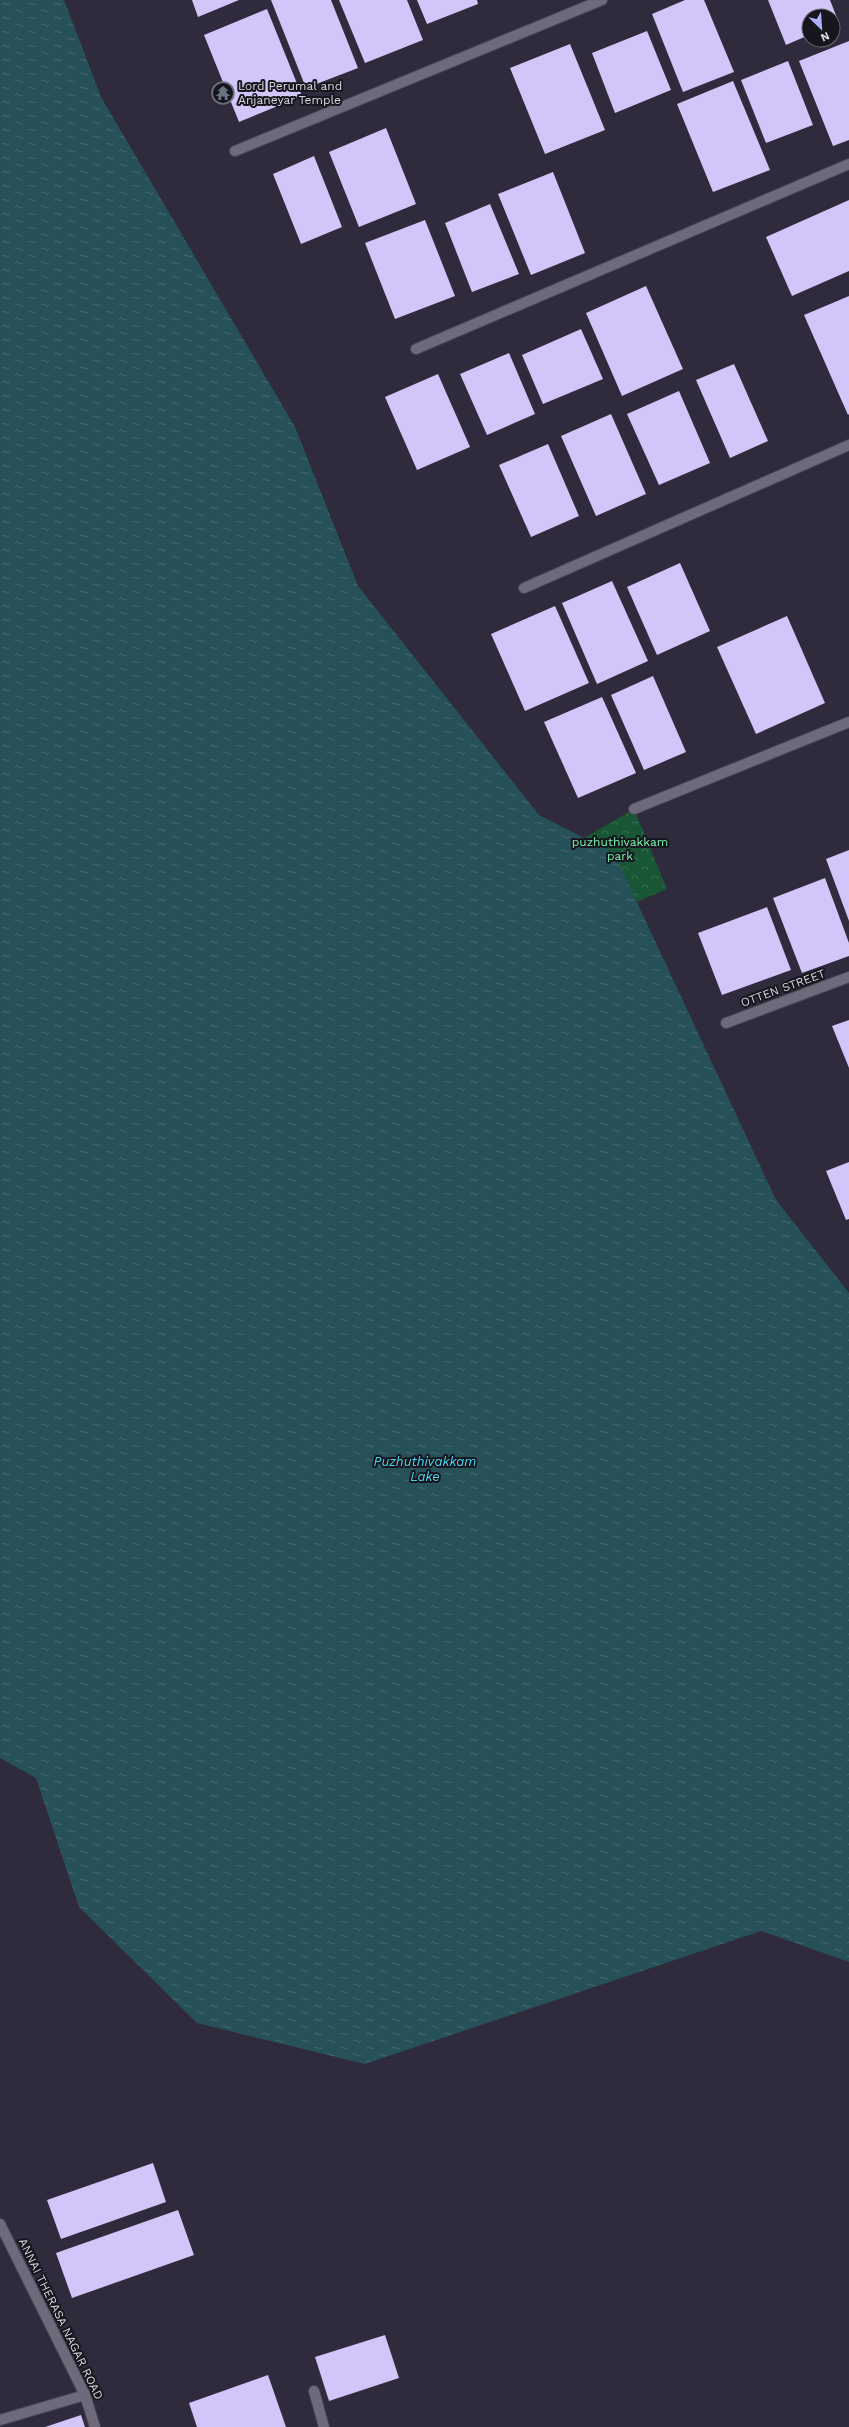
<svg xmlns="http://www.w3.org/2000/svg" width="849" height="2427" font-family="'Work Sans',sans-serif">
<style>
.park{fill:url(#park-crowns)}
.water{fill:url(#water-ripples)}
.building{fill:#d1c5fa}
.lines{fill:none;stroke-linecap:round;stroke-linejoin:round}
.street-casing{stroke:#494754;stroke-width:12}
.street{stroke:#6e6a7c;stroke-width:10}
.labels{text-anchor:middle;stroke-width:4;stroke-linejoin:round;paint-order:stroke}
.poi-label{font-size:12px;fill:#d9d7e1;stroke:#17151d;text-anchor:start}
.park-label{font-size:12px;fill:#76f5ab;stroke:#17151d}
.street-label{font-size:12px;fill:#d9d7e1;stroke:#17151d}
.water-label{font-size:13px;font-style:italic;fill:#48d8f0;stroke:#17151d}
</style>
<defs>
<pattern id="park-crowns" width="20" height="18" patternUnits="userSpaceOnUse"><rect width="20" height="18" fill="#185635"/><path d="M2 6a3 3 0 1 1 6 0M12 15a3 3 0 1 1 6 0" fill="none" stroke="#396e52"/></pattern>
<pattern id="water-ripples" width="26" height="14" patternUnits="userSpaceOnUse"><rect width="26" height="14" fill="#265159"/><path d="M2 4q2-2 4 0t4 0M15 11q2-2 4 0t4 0" fill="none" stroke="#456971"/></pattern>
</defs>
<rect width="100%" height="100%" fill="#2f2b3c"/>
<polygon class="park" points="634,809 667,889 620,909 584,838"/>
<polygon class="water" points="0,0 64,0 101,97 295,427 358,586 539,815 614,853 776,1200 849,1293 849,1962 761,1931 365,2064 197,2023 79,1907 36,1778 0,1758"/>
<g class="building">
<polygon points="192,0 239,0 198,17"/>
<polygon points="271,0 331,0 358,68 306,88"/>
<polygon points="339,0 407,0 423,40 365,63"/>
<polygon points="417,0 477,0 478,4 427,24"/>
<polygon points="685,0 704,0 734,72 683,92 652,14"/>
<polygon points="768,0 830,0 839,23 833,26 833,16 809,16 809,35 786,45"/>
<polygon points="267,9 302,96 239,122 204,35"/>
<polygon points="647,31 671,90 615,113 592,53"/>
<polygon points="849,41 849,140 833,146 799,61"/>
<polygon points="570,44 605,130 545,154 510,68"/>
<polygon points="788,61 813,125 766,143 741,80"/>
<polygon points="733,81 770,170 713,192 677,104"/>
<polygon points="386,128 416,204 359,227 329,152"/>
<polygon points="314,156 342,227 301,244 273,174"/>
<polygon points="553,172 585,253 531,275 498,194"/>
<polygon points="849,200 849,271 792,296 766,237"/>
<polygon points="490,204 519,274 472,292 445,223"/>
<polygon points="425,220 455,296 395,319 365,243"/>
<polygon points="646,286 683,369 622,396 586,313"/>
<polygon points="849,296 849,414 848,415 804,315"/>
<polygon points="581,329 603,379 543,404 522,355"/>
<polygon points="509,353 535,414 487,435 460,374"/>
<polygon points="734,364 768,441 730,458 696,380"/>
<polygon points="438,374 470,447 417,470 385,397"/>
<polygon points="679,391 710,463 659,485 627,414"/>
<polygon points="611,414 646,494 596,516 561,436"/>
<polygon points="548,444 579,516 531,537 499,465"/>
<polygon points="680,563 710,631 657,655 627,587"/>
<polygon points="612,581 648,661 597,684 562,603"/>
<polygon points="555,606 589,683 525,711 491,634"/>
<polygon points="787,616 825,703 756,734 717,647"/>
<polygon points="653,676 686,752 644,770 611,695"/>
<polygon points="602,697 636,773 578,798 544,722"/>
<polygon points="849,850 849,921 826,859"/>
<polygon points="825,878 849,943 849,956 802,973 773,898"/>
<polygon points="767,907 791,970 722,995 698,933"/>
<polygon points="849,1020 849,1068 832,1026"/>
<polygon points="849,1162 849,1219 846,1220 826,1171"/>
<polygon points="153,2163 166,2202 61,2239 47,2200"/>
<polygon points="178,2210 194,2255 72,2298 56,2253"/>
<polygon points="385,2335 399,2378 329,2401 315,2357"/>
<polygon points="268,2375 286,2427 197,2427 189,2403"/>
<polygon points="81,2415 85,2427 45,2427"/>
</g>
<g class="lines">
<g class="street-casing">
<g id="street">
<polyline points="235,151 602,0"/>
<polyline points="416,349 849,164"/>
<polyline points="524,588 849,445"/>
<polyline points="634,809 849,722"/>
<polyline points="726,1023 849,977"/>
<polyline points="0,2224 85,2395 95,2427"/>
<polyline points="314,2391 324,2427"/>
<polyline points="0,2420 85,2395"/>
</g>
</g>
<use href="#street" class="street"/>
</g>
<defs>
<g id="temple-ring" transform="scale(1.15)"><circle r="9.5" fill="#17151d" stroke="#6b7280" stroke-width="1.5"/><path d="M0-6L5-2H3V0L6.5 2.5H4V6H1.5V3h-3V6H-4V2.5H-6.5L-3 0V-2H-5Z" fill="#6b7280"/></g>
</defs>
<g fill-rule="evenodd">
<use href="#temple-ring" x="223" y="93"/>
</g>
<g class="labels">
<g class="poi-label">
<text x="238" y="90">Lord Perumal and<tspan x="238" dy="14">Anjaneyar Temple</tspan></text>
</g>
<g class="park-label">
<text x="620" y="846">puzhuthivakkam<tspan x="620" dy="14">park</tspan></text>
</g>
<g class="street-label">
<text transform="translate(783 988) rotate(-20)" y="4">OTTEN STREET</text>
<text transform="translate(61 2319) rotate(64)" y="4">ANNAI THERASA NAGAR ROAD</text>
</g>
<g class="water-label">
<text x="425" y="1466">Puzhuthivakkam<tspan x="425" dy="15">Lake</tspan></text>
</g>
</g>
<g transform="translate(821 28) rotate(155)"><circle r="19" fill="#17151d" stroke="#65636b"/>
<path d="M0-3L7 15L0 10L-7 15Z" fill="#aab0fb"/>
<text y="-6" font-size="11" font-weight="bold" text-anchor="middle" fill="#d9d7e1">N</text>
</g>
</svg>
